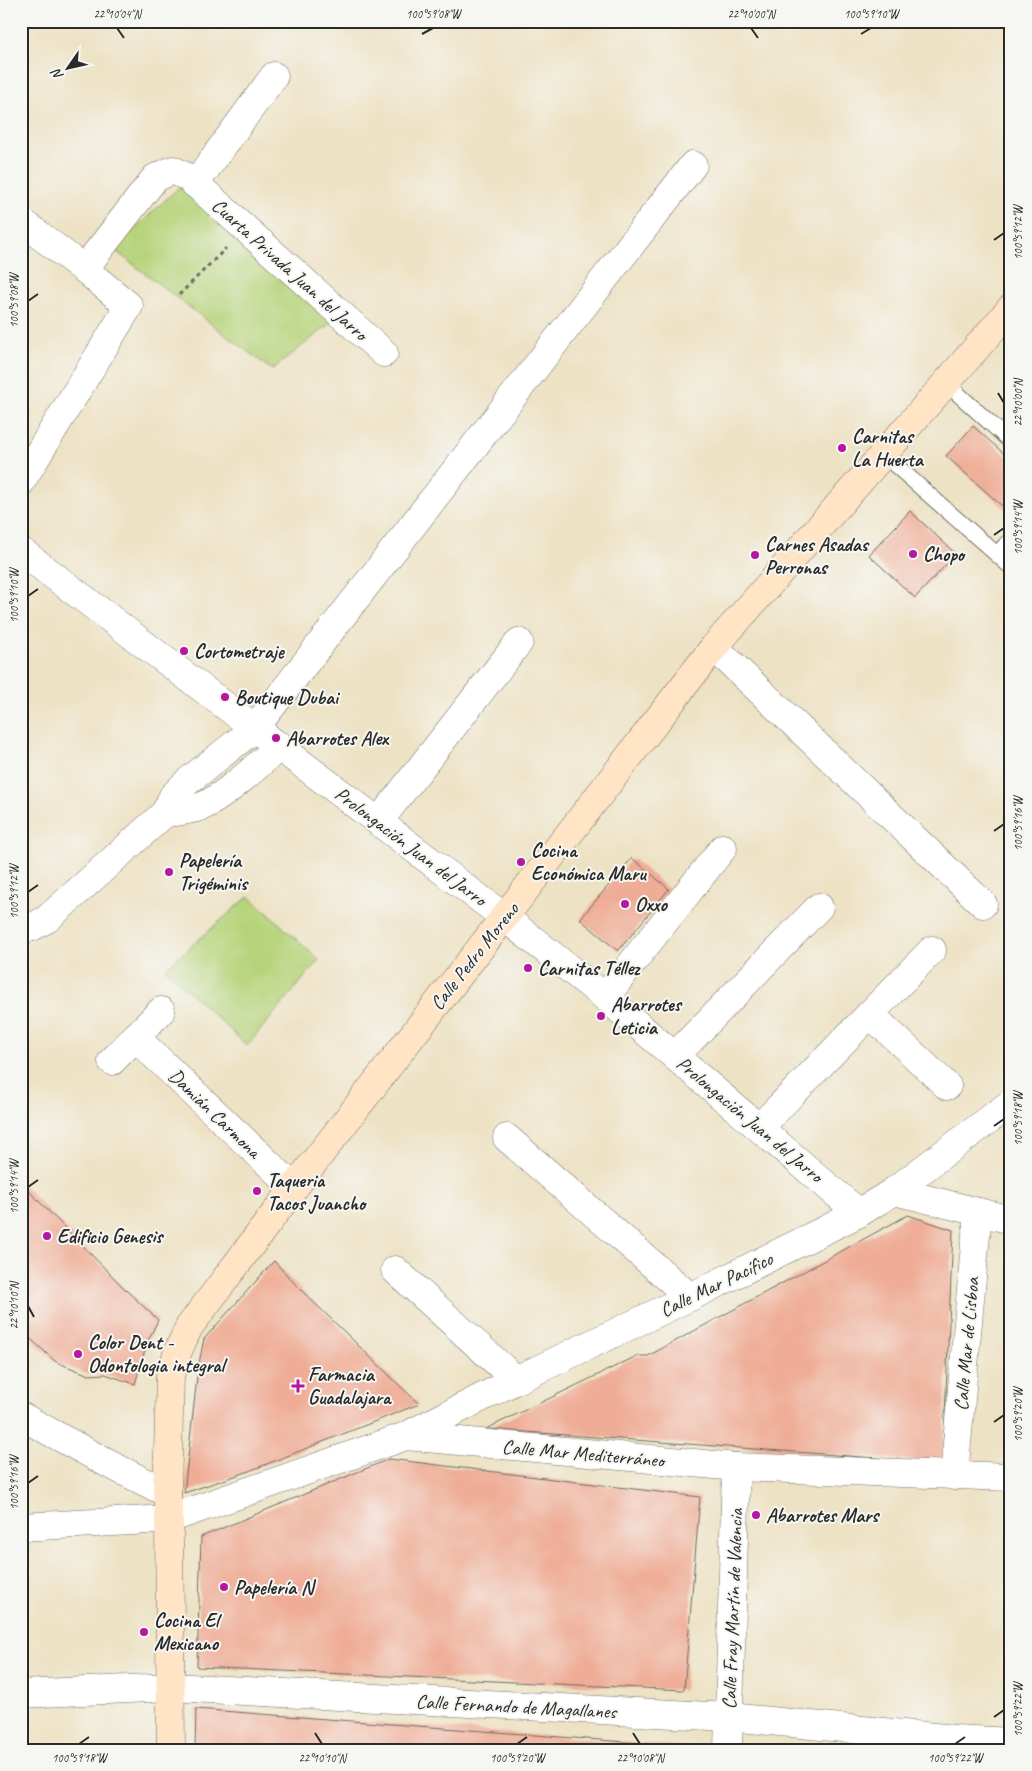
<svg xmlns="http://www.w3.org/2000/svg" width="1032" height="1771" font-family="Caveat,sans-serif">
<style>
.green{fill:#b6d379;stroke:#707f52}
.building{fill:#efad97}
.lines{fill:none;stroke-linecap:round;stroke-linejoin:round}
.lane-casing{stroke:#6f6b61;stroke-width:17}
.street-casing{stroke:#6f6b61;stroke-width:29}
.secondary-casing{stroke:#6f6b61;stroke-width:29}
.path{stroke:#6f6b61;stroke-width:3;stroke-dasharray:4 4;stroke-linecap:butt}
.lane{stroke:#fff;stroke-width:15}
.street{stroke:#fff;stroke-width:28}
.secondary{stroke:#ffe4c6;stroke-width:28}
.ticks{fill:none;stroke:#2b2b2b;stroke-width:2}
.poi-dot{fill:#b5179e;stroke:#f6f6f2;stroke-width:2}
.labels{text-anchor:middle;stroke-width:4;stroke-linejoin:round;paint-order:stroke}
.street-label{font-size:20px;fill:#2b2b2b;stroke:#f6f6f2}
.poi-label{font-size:20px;font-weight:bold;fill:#2b2b2b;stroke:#f6f6f2;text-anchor:start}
.neatline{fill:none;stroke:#2b2b2b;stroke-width:2}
.ticks-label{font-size:12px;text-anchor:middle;fill:#2b2b2b}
</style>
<rect width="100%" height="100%" fill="#f6f6f2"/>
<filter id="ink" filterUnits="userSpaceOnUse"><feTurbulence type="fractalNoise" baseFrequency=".02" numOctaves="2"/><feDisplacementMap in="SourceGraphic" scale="10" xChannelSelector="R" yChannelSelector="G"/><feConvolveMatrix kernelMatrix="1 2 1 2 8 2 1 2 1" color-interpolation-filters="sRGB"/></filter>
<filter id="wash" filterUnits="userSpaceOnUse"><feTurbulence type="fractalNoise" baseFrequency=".0096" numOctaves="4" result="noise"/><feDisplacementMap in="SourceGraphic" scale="20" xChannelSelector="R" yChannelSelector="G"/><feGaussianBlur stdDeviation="1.12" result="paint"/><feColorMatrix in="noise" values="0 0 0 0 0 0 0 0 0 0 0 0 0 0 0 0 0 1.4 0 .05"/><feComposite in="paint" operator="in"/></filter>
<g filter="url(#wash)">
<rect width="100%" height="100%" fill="#ede2c4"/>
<g class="green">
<polygon points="189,178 341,315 272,370 113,249"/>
<polygon points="249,896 319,960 247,1046 165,969"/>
</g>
<g id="blocks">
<g class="building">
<polygon points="973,426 1011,460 1011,514 946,456"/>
<polygon points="910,511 956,554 915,598 869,555"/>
<polygon points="632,858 669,889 618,951 580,919"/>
<polygon points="21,1183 126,1290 158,1320 147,1343 135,1384 105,1374 89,1375 56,1362 21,1330"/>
<polygon points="908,1215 953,1230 943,1463 486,1429 637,1356 648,1356"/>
<polygon points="274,1261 299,1288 419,1404 244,1473 184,1493 198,1368 204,1339"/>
<polygon points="389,1459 700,1497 684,1690 197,1667 201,1537"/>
<polygon points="196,1709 691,1747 691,1750 195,1750"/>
</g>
</g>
</g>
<g filter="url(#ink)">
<use href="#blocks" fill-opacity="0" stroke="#6f6b61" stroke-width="1"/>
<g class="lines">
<g class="lane-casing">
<g id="lane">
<polyline points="946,383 1011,442"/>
<polyline points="884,455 1011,567"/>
<polyline points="997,554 1011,539"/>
</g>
</g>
<g class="street-casing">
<g id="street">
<polyline points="195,184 274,76"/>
<polyline points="21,221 84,269 129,306 21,482"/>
<polyline points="84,269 155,178 173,170 189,178 384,353"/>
<polyline points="21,551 504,917 605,997 859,1213"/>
<polyline points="714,647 983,904"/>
<path d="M165,813C177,812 188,811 200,807C222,799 260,763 280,746"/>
<polyline points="379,821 519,642"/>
<polyline points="21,930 32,927 47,919 165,813 173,796 187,782 255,728 693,165"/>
<polyline points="605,997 723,848"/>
<polyline points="870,1014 947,1086"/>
<polyline points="135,1037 294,1188"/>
<polyline points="675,1056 819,907"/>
<polyline points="112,1061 161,1011"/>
<polyline points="760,1127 932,950"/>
<polyline points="507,1138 690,1297"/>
<polyline points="894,1191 1011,1220"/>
<polyline points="395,1270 516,1380"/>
<polyline points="21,1416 105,1462 167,1493"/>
<polyline points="406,1436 516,1380 690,1297 859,1213 894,1191 1011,1103"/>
<polyline points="954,1476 978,1212"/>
<polyline points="21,1527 169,1519 406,1436 736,1467 1011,1477"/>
<polyline points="21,1694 171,1687 729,1717 955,1739 1011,1742"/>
<polyline points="728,1750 736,1467"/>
</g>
</g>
<g class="secondary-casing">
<polyline id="secondary" points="171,1750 169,1519 167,1493 170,1376 178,1351 189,1327 294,1188 714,647 946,383 1011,308"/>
</g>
<polyline class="path" points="179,295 226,248"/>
<use href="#lane" class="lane"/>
<use href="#street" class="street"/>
<use href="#secondary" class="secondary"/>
</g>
</g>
<path class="ticks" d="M117,28L124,38M751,28L758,38M422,34L433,28M861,34L871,28M994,240L1004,233M28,301L38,294M998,393L1004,403M994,535L1004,528M28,596L38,589M994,831L1004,824M28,892L38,885M994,1126L1004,1119M28,1187L38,1180M28,1306L34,1317M994,1422L1004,1415M28,1483L38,1476M994,1717L1004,1710M315,1733L322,1744M633,1733L640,1744M79,1744L89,1737M517,1744L527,1737M955,1744L965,1737"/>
<g class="poi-dot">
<circle cx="842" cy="448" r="5"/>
<circle cx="913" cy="554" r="5"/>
<circle cx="755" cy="555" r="5"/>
<circle cx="184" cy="651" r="5"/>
<circle cx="225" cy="697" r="5"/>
<circle cx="276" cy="738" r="5"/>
<circle cx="521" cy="862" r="5"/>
<circle cx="169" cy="872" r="5"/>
<circle cx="625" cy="904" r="5"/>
<circle cx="528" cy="968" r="5"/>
<circle cx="601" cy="1016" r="5"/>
<circle cx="257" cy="1191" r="5"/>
<circle cx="47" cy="1236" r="5"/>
<circle cx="78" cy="1354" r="5"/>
<path d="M295.5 1378.5h5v5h5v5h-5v5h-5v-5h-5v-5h5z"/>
<circle cx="756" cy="1515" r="5"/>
<circle cx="224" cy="1587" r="5"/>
<circle cx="144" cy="1632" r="5"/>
</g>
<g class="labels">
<g class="street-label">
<text transform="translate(290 269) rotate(42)" y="7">Cuarta Privada Juan del Jarro</text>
<text transform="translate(411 846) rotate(37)" y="7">Prolongación Juan del Jarro</text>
<text transform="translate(474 956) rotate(-52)" y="7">Calle Pedro Moreno</text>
<text transform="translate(215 1113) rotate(44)" y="7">Damián Carmona</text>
<text transform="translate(750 1119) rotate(40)" y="7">Prolongación Juan del Jarro</text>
<text transform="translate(716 1284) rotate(-26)" y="7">Calle Mar Pacífico</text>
<text transform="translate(966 1344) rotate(-85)" y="7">Calle Mar de Lisboa</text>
<text transform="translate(583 1453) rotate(5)" y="7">Calle Mar Mediterráneo</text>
<text transform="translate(732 1609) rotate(-88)" y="7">Calle Fray Martín de Valencia</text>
<text transform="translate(516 1706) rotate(3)" y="7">Calle Fernando de Magallanes</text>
</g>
<g class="poi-label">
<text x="852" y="443">Carnitas<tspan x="852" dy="23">La Huerta</tspan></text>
<text x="765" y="551">Carnes Asadas<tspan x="765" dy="23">Perronas</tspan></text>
<text x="923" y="561">Chopo</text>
<text x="194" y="658">Cortometraje</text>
<text x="235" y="704">Boutique Dubai</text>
<text x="286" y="745">Abarrotes Alex</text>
<text x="531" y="857">Cocina<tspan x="531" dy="23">Económica Maru</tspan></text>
<text x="179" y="867">Papelería<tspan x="179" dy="23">Trigéminis</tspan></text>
<text x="635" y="911">Oxxo</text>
<text x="538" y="975">Carnitas Téllez</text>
<text x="611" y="1011">Abarrotes<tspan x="611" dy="23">Leticia</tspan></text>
<text x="267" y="1187">Taqueria<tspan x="267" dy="23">Tacos Juancho</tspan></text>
<text x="57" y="1243">Edificio Genesis</text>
<text x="88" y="1349">Color Dent -<tspan x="88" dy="23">Odontologia integral</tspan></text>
<text x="308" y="1381">Farmacia<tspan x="308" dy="23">Guadalajara</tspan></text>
<text x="766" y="1522">Abarrotes Mars</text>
<text x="234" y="1594">Papelería N</text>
<text x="154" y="1627">Cocina El<tspan x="154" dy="23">Mexicano</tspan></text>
</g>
</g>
<rect width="1032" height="1771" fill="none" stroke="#f6f6f2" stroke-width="55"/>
<g transform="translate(68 68) rotate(236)" stroke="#f6f6f2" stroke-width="4" paint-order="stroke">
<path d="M0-4L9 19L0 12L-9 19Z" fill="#2b2b2b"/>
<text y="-8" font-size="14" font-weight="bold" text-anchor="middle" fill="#2b2b2b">N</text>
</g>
<rect x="28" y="28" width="976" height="1716" class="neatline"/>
<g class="ticks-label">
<text x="117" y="18">22°10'04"N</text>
<text x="433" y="18">100°59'08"W</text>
<text x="751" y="18">22°10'00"N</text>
<text x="871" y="18">100°59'10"W</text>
<text transform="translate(1018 233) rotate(-90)" y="4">100°59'12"W</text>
<text transform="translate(14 301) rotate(-90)" y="4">100°59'08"W</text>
<text transform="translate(1018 403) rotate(-90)" y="4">22°10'00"N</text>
<text transform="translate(1018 528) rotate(-90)" y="4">100°59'14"W</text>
<text transform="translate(14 596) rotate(-90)" y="4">100°59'10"W</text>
<text transform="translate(1018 824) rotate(-90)" y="4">100°59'16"W</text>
<text transform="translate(14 892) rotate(-90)" y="4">100°59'12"W</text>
<text transform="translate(1018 1119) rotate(-90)" y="4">100°59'18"W</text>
<text transform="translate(14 1187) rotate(-90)" y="4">100°59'14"W</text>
<text transform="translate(14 1306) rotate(-90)" y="4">22°10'10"N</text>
<text transform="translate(1018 1415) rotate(-90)" y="4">100°59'20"W</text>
<text transform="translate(14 1483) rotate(-90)" y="4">100°59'16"W</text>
<text transform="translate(1018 1710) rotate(-90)" y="4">100°59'22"W</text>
<text x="79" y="1762">100°59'18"W</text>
<text x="322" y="1762">22°10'10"N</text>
<text x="517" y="1762">100°59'20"W</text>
<text x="640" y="1762">22°10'08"N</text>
<text x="955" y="1762">100°59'22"W</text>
</g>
</svg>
